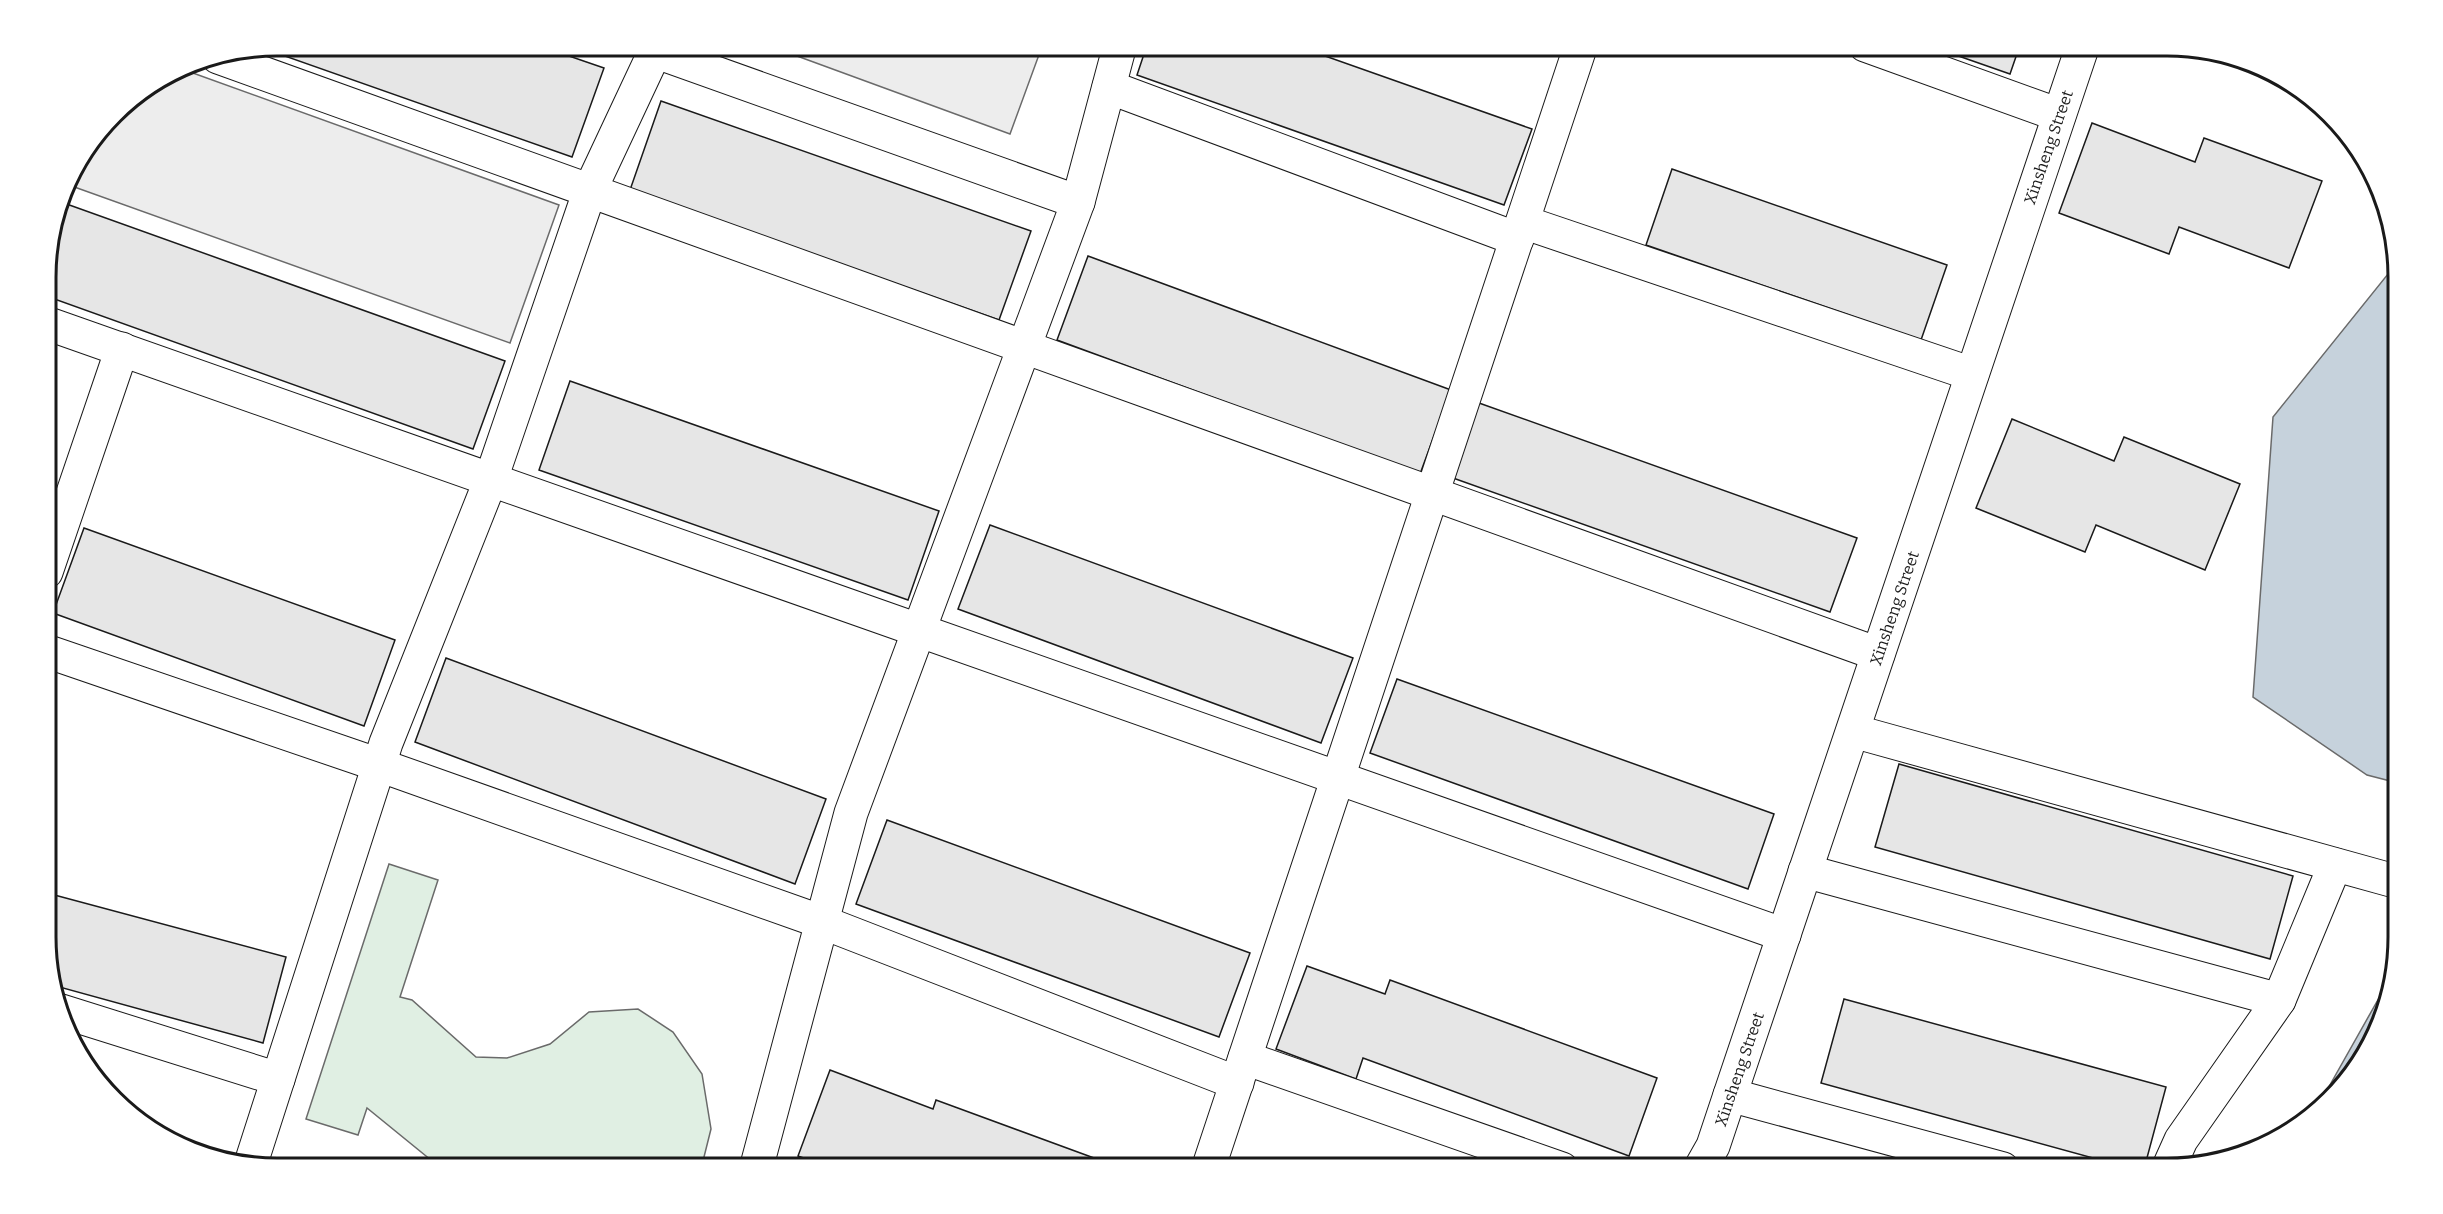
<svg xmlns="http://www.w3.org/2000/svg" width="2443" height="1214" font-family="Bitter,serif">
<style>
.green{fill:#e0efe3;stroke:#6a6a6a;stroke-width:1.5}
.parking{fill:#ededed;stroke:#6a6a6a;stroke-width:1.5}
.water{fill:#c6d2dc;stroke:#6a6a6a;stroke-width:1.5}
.building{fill:#e6e6e6;stroke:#1a1a1a;stroke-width:1.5}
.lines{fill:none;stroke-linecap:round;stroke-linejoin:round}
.street-casing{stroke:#1a1a1a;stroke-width:35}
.street{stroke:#fff;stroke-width:33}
.labels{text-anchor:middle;stroke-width:4.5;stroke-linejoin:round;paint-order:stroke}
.street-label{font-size:16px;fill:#1a1a1a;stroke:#fff}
.rim{fill:none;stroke:#1a1a1a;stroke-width:3}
</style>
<rect width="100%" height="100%" fill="#fff"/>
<polygon class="green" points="389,864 438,880 400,997 412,1000 476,1057 507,1058 550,1044 589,1012 638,1009 673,1032 702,1074 711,1129 701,1169 442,1169 367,1108 358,1135 306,1119"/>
<g class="parking">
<polygon points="767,45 1022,45 1040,52 1010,134"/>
<polygon points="179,68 559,205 510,343 66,184 69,174 123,103"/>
</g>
<g class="water">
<polygon points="2396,264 2398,783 2367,775 2253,697 2273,417"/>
<polygon points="2388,982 2374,1040 2341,1090 2313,1115"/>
</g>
<g class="building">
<polygon points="276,45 537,45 604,68 572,157 262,48"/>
<polygon points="1147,45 1294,45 1532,129 1504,205 1137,75"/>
<polygon points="1927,45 2020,45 2010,74"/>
<polygon points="661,101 1031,231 999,320 630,190"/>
<polygon points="2092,123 2195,162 2204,138 2322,181 2289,268 2179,227 2169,254 2059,213"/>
<polygon points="1672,169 1947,265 1921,340 1646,245"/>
<polygon points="61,202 505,361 473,449 46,296 46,261"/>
<polygon points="1088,256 1451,390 1420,474 1057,340"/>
<polygon points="570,381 939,511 908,600 539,470"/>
<polygon points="1479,403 1857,538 1830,612 1453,478"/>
<polygon points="2012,419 2114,461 2124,437 2240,484 2205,570 2096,525 2085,552 1976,508"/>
<polygon points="990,525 1353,658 1321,743 958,609"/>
<polygon points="84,528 395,640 364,726 53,613"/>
<polygon points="446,658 826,799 795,884 415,742"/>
<polygon points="1397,679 1774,814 1748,889 1370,753"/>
<polygon points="1899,764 2293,876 2270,959 1875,847"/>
<polygon points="887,820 1250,953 1219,1037 856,904"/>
<polygon points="47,893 286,957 263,1043 52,985 47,968"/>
<polygon points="1307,966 1385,994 1390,980 1657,1078 1629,1156 1363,1058 1356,1079 1276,1049"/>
<polygon points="1844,999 2166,1087 2144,1169 2133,1169 1821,1083"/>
<polygon points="830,1070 933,1109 936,1100 1124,1169 834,1169 798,1156"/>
</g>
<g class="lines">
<g class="street-casing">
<g id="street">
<polyline points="1865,45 2059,115"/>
<polyline points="654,51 1078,202"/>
<polyline points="218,57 1878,654"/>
<polyline points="1109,87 1517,239"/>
<polyline points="1523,222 1972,374"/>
<polyline points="46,323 1784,935"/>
<polyline points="46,572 122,349"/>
<polyline points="46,651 379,765 822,922 1237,1083"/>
<polyline points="1853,731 2398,882"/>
<polyline points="1805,871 2279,1000"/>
<polyline points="58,1010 278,1079"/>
<polyline points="1245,1058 1562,1169"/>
<polyline points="1730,1095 2003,1169"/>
<polyline points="251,1163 386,743 491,479 590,190 658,45"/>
<polyline points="756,1169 851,813 1078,202 1120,45"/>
<polyline points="1208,1169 1581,45"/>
<polyline points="1700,1169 1713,1146 1730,1095 2083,45"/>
<polyline points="2168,1169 2181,1140 2279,1000 2335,865"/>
</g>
</g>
<use href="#street" class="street"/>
</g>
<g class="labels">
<g class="street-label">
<text transform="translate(2048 147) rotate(-71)" y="6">Xinsheng Street</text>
<text transform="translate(1894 608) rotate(-71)" y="6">Xinsheng Street</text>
<text transform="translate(1739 1069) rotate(-71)" y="6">Xinsheng Street</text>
</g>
</g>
<path d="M0 0H2443V1214H0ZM277 56H2167A221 221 0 0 1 2388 277V937A221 221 0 0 1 2167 1158H277A221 221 0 0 1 56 937V277A221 221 0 0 1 277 56Z" fill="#fff" fill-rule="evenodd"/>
<path class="rim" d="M277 56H2167A221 221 0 0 1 2388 277V937A221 221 0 0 1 2167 1158H277A221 221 0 0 1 56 937V277A221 221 0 0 1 277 56Z"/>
</svg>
